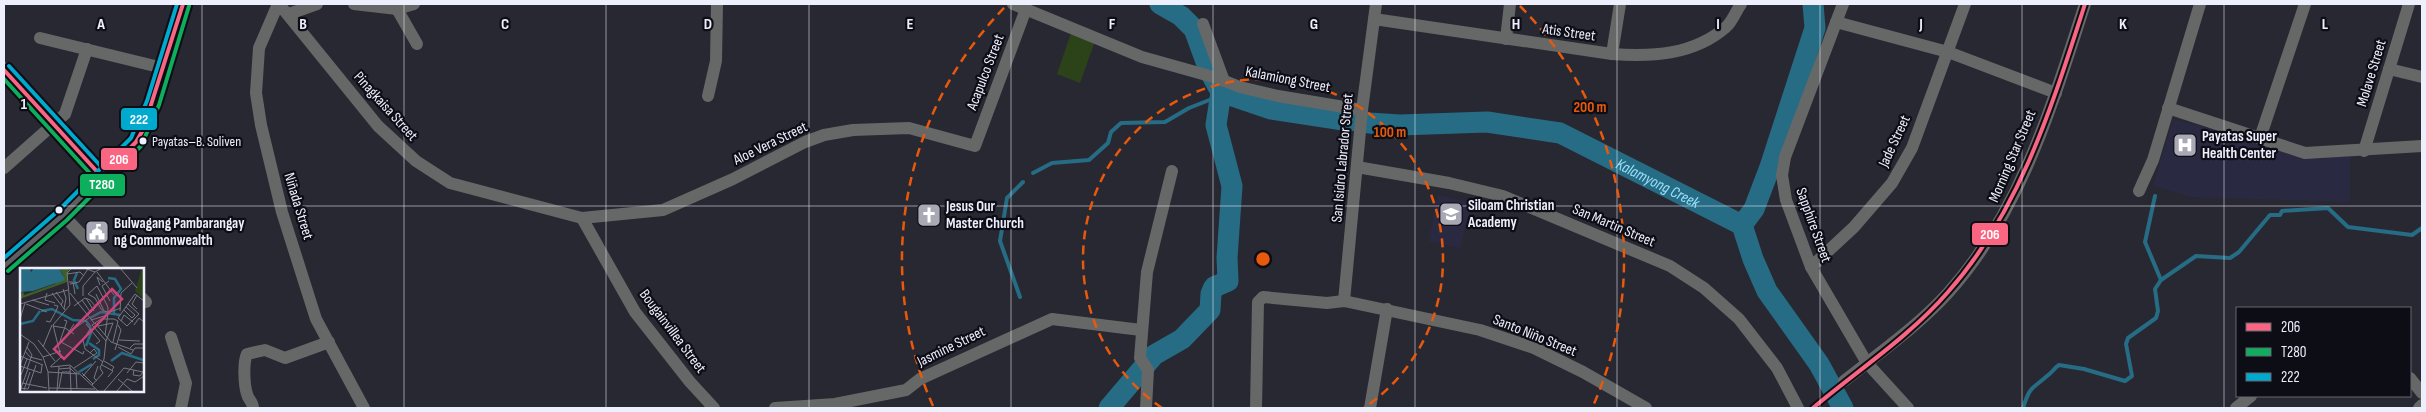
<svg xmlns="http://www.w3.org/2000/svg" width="2426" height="412" font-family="'Sofia Sans Condensed',sans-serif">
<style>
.built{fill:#2a2942}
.green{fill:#2c4319}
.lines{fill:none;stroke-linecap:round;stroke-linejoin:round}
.stream{stroke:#266c84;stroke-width:4}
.river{stroke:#266c84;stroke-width:21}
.minor{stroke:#656866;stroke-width:12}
.major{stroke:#5e5f62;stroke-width:16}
.bus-1-casing{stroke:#0d0d16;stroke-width:8}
.bus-2-casing{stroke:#0d0d16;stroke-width:8}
.bus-3-casing{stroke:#0d0d16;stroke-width:8}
.bus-1{stroke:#fa6682;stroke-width:4}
.bus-2{stroke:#0daf5c;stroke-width:4}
.bus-3{stroke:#00a9ce;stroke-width:4}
.grid{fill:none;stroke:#eeeffd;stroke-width:1;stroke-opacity:0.55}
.ring{fill:none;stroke:#e8590c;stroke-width:2.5;stroke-dasharray:9 6}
.bus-dot{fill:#eeeffd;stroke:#0d0d16;stroke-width:2}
.labels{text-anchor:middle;stroke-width:4.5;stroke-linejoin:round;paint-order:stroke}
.bus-label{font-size:14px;fill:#eeeffd;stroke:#0d0d16;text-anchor:start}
.street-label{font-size:15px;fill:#eeeffd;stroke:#0d0d16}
.poi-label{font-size:15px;font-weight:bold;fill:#eeeffd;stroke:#0d0d16;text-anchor:start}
.water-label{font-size:16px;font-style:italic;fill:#99e0fc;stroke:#0d0d16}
.inset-river{fill:none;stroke:#266c84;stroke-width:2.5}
.inset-road{fill:none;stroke:#777883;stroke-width:1}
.view{fill:#cb437b;fill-opacity:0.15;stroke:#cb437b;stroke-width:2.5}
.inset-edge{fill:none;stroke:#eeeffd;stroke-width:2.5}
.grid-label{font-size:16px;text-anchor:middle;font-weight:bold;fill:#eeeffd;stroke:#0d0d16;stroke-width:4.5;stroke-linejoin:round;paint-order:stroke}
.centre{fill:#e8590c;stroke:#0d0d16;stroke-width:2.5}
.ring-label{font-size:15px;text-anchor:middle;font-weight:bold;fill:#e8590c;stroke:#0d0d16;stroke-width:4.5;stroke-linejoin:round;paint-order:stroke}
.line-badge{stroke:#0d0d16;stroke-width:2}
.badge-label{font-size:14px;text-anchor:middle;font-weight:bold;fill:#fff}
</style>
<rect width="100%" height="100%" fill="#282832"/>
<g class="built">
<polygon points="2173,119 2322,159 2350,153 2350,202 2192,197 2153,186"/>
<polygon points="1438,195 1471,203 1460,248 1428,241"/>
</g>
<polygon class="green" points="1071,33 1095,41 1080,83 1057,74"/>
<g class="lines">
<g class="stream">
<polyline points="1033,173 1052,163 1089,160 1108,143 1111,132 1121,123 1165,122 1189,108 1212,99 1221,92"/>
<polyline points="2155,196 2145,242 2161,280"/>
<polyline points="1020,297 1000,241 1007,198 1023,182"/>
<path d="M2023,408C2030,386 2031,390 2047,376C2052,373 2054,368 2059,365L2084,369L2125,381L2132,376L2126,344L2128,338L2156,318L2158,311L2155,289L2161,280L2196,256L2230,258L2239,252L2270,215H2280L2282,211L2328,208L2348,227L2412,235L2422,228"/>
</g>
<g class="river">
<polyline points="1160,4 1181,16 1194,29 1209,70 1221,92 1271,109 1350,121"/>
<path id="s1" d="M1369,123L1400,125L1487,122L1560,133L1742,225L1753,259L1767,291L1819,364L1843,408"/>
<polyline points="1742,225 1754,209 1770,167 1815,28 1813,4"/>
<polyline points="1109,408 1154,355 1182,339 1210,310 1211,294 1214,287 1228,281 1227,258 1232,186 1216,125 1221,92"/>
</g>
<g class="minor">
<polyline points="278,4 259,48 256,93 261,125 282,212 316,319 364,408"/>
<polyline points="279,4 378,126 416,161 450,183 582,218 663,210 733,179 805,142 824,135 853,130 909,128 975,146 1026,9"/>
<polyline points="354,4 397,9 414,4"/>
<polyline points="1013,4 1142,57 1217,78 1240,87 1278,96 1362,110"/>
<polyline points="1843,4 1785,157 1782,175 1786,200 1811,267 1867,363 1908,408"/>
<polyline points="397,9 417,44"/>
<polyline points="289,14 317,4"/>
<path d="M1374,19L1612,54C1652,57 1694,55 1726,27C1732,22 1736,11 1741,4"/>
<polyline points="1836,22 1948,52 2056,93"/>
<polyline points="1203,24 1224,81"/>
<polyline points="40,38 163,68"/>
<polyline points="1506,39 1510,4"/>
<polyline points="1612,54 1620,4"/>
<polyline points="2389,69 2422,77"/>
<polyline points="708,96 716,61 717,4"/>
<polyline points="2168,108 2305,153 2422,146"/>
<polyline points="2260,138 2305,4"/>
<polyline points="2364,151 2409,4"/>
<polyline points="1357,167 1449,183 1503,196 1670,266 1704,288 1739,319 1777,368 1798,408"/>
<polyline points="4,168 65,114 87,49"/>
<polyline points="2139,191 2153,160 2200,4"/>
<polyline points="63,215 115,270"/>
<polyline points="582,218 635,312 690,382 714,408"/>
<polyline points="1811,267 1854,227 1892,183 1912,148 1965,4"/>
<polyline points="142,298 146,302"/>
<polyline points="1344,301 1362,110 1376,4"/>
<polyline points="171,337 186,383 181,408"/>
<polyline points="2410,378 2422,393"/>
<path d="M1844,381C1879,353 1918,326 1948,293C2021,212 2052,105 2085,4"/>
<path d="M253,408C253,401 248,400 247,394C244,385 243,362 247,354L265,350L285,358L329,342"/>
<polyline points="775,408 835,404 906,390 920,379 1052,319 1141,330"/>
<polyline points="1146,408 1148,370 1140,358 1147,272 1172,171"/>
<polyline points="1256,408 1258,302 1263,297 1327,303 1344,301 1480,330 1534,348 1583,372 1646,408"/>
<polyline points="1370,408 1387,309"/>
<polyline points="2236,408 2251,396"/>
<polyline points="2419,408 2422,405"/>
</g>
<g class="major">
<polyline points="4,70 102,177"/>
<polyline points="4,266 63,215 118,162 136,142 143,130 153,103 183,4"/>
</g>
<g class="bus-1-casing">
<g id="bus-1">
<polyline points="4,70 102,177 136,142 143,130 183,4"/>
<path d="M1813,408C1858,370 1909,337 1948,292C2020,211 2052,106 2085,4"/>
</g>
</g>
<g class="bus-2-casing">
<g id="bus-2">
<polyline points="4,79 97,181"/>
<polyline points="8,271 67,220 141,146 159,105 189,6"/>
</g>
</g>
<g class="bus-3-casing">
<g id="bus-3">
<polyline points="9,66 107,173"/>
<polyline points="4,258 59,210 131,138 147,101 177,4"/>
</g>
</g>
<use href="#bus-1" class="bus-1"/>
<use href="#bus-2" class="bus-2"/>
<use href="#bus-3" class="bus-3"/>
</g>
<path class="grid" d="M202,4V408M404,4V408M606,4V408M809,4V408M1011,4V408M1213,4V408M1415,4V408M1617,4V408M1820,4V408M2022,4V408M2224,4V408M4,206H2422"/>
<g class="ring">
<path d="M1162 408A180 180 0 1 1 1364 408"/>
<path d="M933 406A361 361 0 0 1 1006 6M1520 6A361 361 0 0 1 1593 406"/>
</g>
<defs>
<g id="hospital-square" transform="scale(1.25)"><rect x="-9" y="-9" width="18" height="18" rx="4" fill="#a9a9b6" stroke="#0d0d16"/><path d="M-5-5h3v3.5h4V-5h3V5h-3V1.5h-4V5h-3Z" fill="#fff"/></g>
<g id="school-square" transform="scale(1.25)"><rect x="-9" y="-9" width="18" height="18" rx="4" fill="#a9a9b6" stroke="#0d0d16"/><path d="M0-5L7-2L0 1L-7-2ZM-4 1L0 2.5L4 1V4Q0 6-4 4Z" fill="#fff"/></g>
<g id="church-square" transform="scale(1.25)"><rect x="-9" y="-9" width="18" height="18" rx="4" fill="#a9a9b6" stroke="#0d0d16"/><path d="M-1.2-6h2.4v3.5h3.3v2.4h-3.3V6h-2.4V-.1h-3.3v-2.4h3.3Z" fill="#fff"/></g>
<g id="civic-square" transform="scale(1.25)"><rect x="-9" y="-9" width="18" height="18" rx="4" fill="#a9a9b6" stroke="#0d0d16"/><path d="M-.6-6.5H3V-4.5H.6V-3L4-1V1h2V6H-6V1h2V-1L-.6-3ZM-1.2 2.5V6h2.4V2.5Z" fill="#fff"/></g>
</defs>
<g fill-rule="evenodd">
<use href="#hospital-square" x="2185" y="145"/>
<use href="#school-square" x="1451" y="214"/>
<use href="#church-square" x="929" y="215"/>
<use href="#civic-square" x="97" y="232"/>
</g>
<g class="bus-dot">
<circle cx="143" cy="141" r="4.5"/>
<circle cx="59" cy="210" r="4.5"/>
</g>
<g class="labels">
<g class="bus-label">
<text x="152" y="146">Payatas–B. Soliven</text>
</g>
<g class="street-label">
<text transform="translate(1569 32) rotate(8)" y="5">Atis Street</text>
<text transform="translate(985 72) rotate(-69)" y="5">Acapulco Street</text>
<text transform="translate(2371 73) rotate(-73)" y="5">Molave Street</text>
<text transform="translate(1288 79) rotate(11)" y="5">Kalamiong Street</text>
<text transform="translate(386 106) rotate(48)" y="5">Pinagkaisa Street</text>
<text transform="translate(1894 141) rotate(-65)" y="5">Jade Street</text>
<text transform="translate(770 143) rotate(-26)" y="5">Aloe Vera Street</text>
<text transform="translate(2012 156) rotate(-67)" y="5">Morning Star Street</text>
<text transform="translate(1342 158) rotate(-85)" y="5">San Isidro Labrador Street</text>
<text transform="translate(299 206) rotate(73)" y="5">Niñada Street</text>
<text transform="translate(1614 225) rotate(23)" y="5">San Martin Street</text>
<text transform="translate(1814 225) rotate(70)" y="5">Sapphire Street</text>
<text transform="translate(673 331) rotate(53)" y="5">Bougainvillea Street</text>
<text transform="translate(1535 335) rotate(22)" y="5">Santo Niño Street</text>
<text transform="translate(951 346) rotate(-26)" y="5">Jasmine Street</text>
</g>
<g class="poi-label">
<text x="2202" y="141">Payatas Super<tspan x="2202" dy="17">Health Center</tspan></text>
<text x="1468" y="210">Siloam Christian<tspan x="1468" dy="17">Academy</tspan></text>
<text x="946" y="211">Jesus Our<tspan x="946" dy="17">Master Church</tspan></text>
<text x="114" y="228">Bulwagang Pambarangay<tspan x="114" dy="17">ng Commonwealth</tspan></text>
</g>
<g class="water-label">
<text dy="6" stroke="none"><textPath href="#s1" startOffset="302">Kalamyong Creek</textPath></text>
</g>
</g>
<g transform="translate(20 268)">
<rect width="124" height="124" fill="#282832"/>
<path d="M122,0H124V31L115,23Z" fill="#2c4319"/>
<path d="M39,0H49L47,14L0,31L3,22L4,27L35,16L43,7Z" fill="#3f5e25"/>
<path d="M0,0H10L11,4L14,0H39L45,12L13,23L0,24Z" fill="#266c84"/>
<path class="inset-river" d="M57,5L54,12L58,21M88,10L95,11L101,21L94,30V45M21,43L32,41L53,52L67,53M70,50L81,44L100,47M0,56L13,53L20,43M69,75L79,82V87L73,91M66,78L71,65L70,58L66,53M91,93L102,85L123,92M59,104L72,96"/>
<path class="inset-road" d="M64,0L75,4L82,0M100,0L117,20M77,4L94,27M47,6L60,4L64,8M89,13L82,18L90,33M49,14H53L55,26M50,16L59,14L68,1M80,17L77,9L83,14M43,21L46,30L44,41M36,24L43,33L41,37M27,25L25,32L35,35M32,25L45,42M50,25L74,55M76,26L84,43M63,28V18L75,4M66,30L74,43M12,32L29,37M62,32L71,45M0,36L48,22M6,36L27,44M108,36L119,46L107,58L98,50L115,26L124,33M54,38L65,30L70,32L76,39L67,48M117,41L112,36L117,27M104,42L112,50L115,47L106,39M100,43L101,25L112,15M88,45V40L87,37L77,18L68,26L75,30L81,41L84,43L88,44H90L101,40M0,51L5,35M71,52L88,47M26,53L30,54L36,43L38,38L34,37M101,53L104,47L113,54M75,55L91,74L113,82M66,56L80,73L76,76M114,57L119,50L124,54M33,58L45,60L54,66M78,58L93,55M70,61L63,72L65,81L83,94M51,63L69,50M0,66L14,76L23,89L28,104L29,123M85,67L88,46M18,72L35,93M99,72L120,73M86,73L72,57L81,51H94L98,53L93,74M41,74L63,86L64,83M42,74L54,56M39,76L47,53L44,52M7,79L12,87L7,101M23,79L32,57M98,79L111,86L115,80H124M110,80L114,76H124M95,82L101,62L98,57M5,83L10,89L22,92M0,88L23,97M23,89L41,83M84,93L94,99L92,102M0,97L9,74M82,97L93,103L88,109M0,98L21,105L22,97M50,98L51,123M30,99L41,89L33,57L50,37L47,5L52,0M31,99L50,97L78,123M54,100L77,85L74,81L70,85M39,101L50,100L56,106M114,102L113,107L120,108L123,104M28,104L59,106M56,104L57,121M62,105L73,116M107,105L116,94L124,95M1,107L7,91M63,108L76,93M98,111L112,123M77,113L74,110L78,98M2,115L27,120M72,117L83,105L80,100L84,91L86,73L93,55M0,120L8,121L16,97M1,120L8,101M29,120L75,121M39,120L42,104H50M4,122L10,104M37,123L39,98M84,123L104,100L123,104M97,123L107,111L115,114L124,108"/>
<path class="view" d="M92,21L102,31L44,91L34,81Z"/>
<rect width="124" height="124" class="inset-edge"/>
</g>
<g class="grid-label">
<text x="101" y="29">A</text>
<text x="303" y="29">B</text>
<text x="505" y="29">C</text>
<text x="708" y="29">D</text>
<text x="910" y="29">E</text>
<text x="1112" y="29">F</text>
<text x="1314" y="29">G</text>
<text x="1516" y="29">H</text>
<text x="1718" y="29">I</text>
<text x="1921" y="29">J</text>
<text x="2123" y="29">K</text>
<text x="2325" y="29">L</text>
<text x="24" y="109">1</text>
</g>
<circle cx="1263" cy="259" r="8" class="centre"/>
<g class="ring-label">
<text x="1590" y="112">200 m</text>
<text x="1390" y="137">100 m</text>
</g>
<g class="line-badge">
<rect x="120" y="107" width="38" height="24" rx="5" fill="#00a9ce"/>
<rect x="100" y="147" width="38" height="24" rx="5" fill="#fa6682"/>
<rect x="79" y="173" width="47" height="24" rx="5" fill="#0daf5c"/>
<rect x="1971" y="222" width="38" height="24" rx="5" fill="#fa6682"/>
</g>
<g class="badge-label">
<text x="139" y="124">222</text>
<text x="119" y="164">206</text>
<text x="102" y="189">T280</text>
<text x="1990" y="239">206</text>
</g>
<rect width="2426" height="412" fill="none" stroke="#eeeffd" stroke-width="10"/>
<rect x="2236" y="307" width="175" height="90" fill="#0d0d16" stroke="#676772"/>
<rect x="2246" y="323" width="25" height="8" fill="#fa6682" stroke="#676772"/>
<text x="2281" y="332" font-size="15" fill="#eeeffd">206</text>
<rect x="2246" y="348" width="25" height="8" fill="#0daf5c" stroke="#676772"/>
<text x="2281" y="357" font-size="15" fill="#eeeffd">T280</text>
<rect x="2246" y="373" width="25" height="8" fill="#00a9ce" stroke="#676772"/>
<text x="2281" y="382" font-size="15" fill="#eeeffd">222</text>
</svg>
